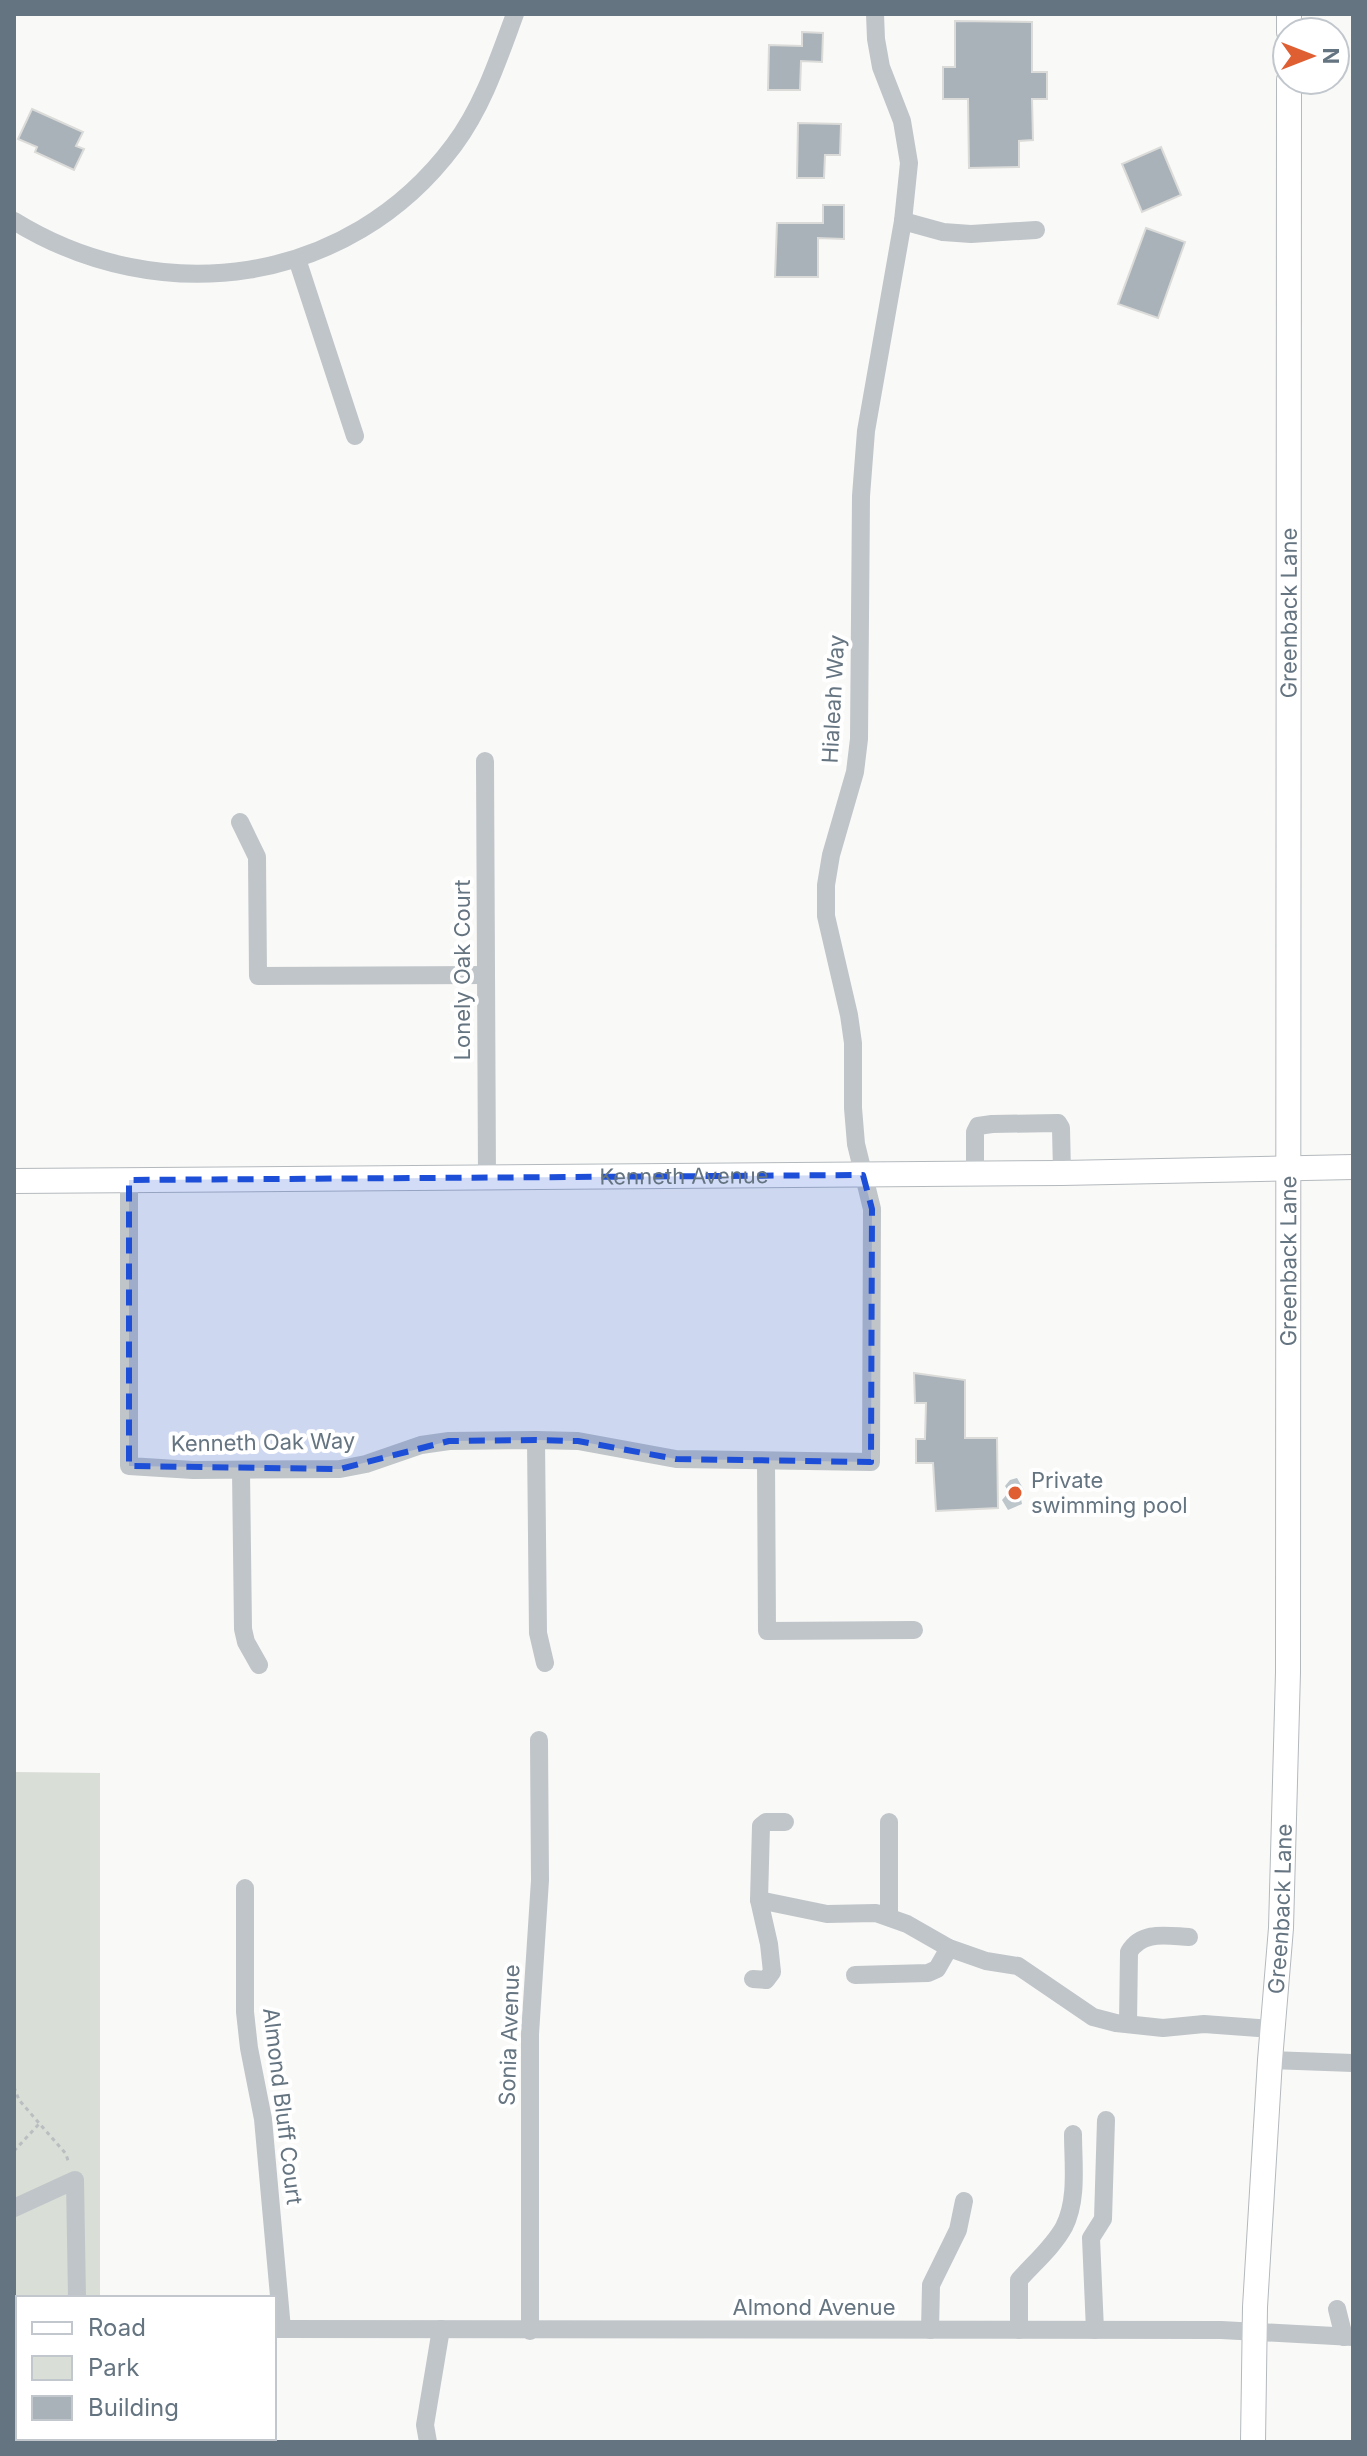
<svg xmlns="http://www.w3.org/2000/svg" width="1367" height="2456" font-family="Inter,sans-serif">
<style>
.green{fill:#d9ded6}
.water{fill:#bcc6cb}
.building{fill:#a9b2b8;stroke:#dbdbd9;stroke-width:2}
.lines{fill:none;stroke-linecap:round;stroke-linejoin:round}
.major-casing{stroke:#b4b9bd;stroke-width:26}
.path{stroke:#bbbec1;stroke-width:3;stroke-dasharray:4 4;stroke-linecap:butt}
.minor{stroke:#c0c5c9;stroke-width:18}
.major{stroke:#fff;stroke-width:24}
.marked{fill:#1d4ed8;fill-opacity:0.2;stroke:#1d4ed8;stroke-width:6;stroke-dasharray:16 10;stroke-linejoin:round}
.poi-dot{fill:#df5e32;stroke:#fff;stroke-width:3}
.labels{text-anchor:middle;stroke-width:8;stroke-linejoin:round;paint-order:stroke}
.street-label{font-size:22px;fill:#657481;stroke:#fff}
.poi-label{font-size:22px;fill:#657481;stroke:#fff;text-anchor:start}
</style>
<rect width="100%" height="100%" fill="#f9f9f7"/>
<polygon class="green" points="14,1772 100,1773 100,2298 18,2298 18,2322 14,2322"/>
<polygon class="water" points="1017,1478 1024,1490 1020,1494 1022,1504 1008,1510 1002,1500 1009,1492 1005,1486 1010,1480"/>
<g class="building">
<polygon points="955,21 1032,22 1032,72 1047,72 1047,99 1032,99 1033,140 1019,141 1019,167 969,168 968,99 943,99 943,67 955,67"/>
<polygon points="802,32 823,33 822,62 801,61 800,90 768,90 769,45 802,46"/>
<polygon points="32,109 83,132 76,146 84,149 74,170 35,152 37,147 18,139"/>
<polygon points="798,123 841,124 840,155 825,155 824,178 797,178"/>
<polygon points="1161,147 1181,195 1142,212 1122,164"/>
<polygon points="823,205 844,205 844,239 818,238 818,277 775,277 777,223 823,223"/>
<polygon points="1146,228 1185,242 1158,318 1118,304"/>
<polygon points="914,1373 965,1380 965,1438 997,1438 998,1508 936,1511 933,1463 916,1463 916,1439 925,1439 926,1403 915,1403"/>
</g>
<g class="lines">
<g class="major-casing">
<g id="major">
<polyline points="1289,32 1289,14"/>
<path id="s1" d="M14,1181L1062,1173L1353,1167"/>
<path id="s2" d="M1253,2442L1255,2307L1270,2060L1281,1928L1288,1672L1289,80"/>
</g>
</g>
<g class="path">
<polyline points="14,1974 14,1991"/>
<polyline points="14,2087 19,2100 66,2154 69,2164"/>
<polyline points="14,2151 39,2124"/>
</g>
<g class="minor">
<path d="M14,221C160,311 349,286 454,145C483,106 498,60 515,14"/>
<polyline points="903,221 943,232 971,234 1036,230"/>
<polyline points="297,259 355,436"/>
<polyline points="485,761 487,1179"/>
<polyline points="240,822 257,857 258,976 486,975"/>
<polyline points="975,1173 975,1132 978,1126 992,1124 1058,1123 1061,1128 1062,1173"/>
<polyline points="129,1180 129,1466 193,1470 340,1469 366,1464 421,1445 449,1441 536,1440 578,1441 676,1459 871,1462 872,1209 856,1144 853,1108 853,1043 849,1015 826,916 826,885 831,855 855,772 859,739 861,496 866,431 903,221 909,163 902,121 881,67 876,39 875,14"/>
<polyline points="536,1440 538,1633 545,1663"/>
<polyline points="766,1461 767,1631 914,1630"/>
<polyline points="241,1471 243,1629 246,1642 259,1665"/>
<polyline points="889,1822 889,1917"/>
<polyline points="245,1888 245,2012 249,2048 263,2119 282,2329"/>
<polyline points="759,1900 827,1914 876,1913 907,1924 949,1948 986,1961 1018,1966 1093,2017 1116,2023 1163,2028 1204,2024 1272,2029"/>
<polyline points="855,1975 928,1973 937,1969 949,1948"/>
<polyline points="753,1979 766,1980 772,1972 769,1944 759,1900 761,1826 766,1822 785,1822"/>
<path d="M1128,2024L1129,1952C1142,1930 1167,1936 1189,1937"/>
<polyline points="1270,2060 1353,2063"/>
<polyline points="14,2208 75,2180 77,2298"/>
<polyline points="1337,2309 1344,2337"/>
<polyline points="14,2329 18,2329"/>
<polyline points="274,2329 1221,2330 1353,2337"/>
<polyline points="930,2330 931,2285 958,2230 964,2201"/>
<path d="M1019,2330V2280C1034,2263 1053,2247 1064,2227C1078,2200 1073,2163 1073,2134"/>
<polyline points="1095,2330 1091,2238 1103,2219 1106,2120"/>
<polyline points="530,2331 530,2034 540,1880 539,1740"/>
<polyline points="227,2442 227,2438"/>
<polyline points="428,2442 425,2425 441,2329"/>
</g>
<use href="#major" class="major"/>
</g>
<path class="marked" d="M863,1175L872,1209L871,1462L676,1459L578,1441L536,1440L449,1441L340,1469L129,1466V1180Z"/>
<circle class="poi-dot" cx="1015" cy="1493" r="8"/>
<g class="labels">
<g class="street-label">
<text dy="8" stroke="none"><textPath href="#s2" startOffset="1830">Greenback Lane</textPath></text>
<text transform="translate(833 699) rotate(-87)" y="8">Hialeah Way</text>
<text transform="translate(462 970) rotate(-90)" y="8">Lonely Oak Court</text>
<text dy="8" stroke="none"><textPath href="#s1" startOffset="670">Kenneth Avenue</textPath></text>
<text dy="8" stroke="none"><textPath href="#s2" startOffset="1182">Greenback Lane</textPath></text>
<text transform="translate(263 1442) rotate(-1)" y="8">Kenneth Oak Way</text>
<text dy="8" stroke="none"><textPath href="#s2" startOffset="534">Greenback Lane</textPath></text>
<text transform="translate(509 2035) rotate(-88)" y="8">Sonia Avenue</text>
<text transform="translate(283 2106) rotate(83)" y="8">Almond Bluff Court</text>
<text x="814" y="2315">Almond Avenue</text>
</g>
<g class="poi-label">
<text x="1031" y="1488">Private<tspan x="1031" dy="25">swimming pool</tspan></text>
</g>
</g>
<rect width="1367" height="2456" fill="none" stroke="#657481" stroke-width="32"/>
<rect x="16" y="2296" width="260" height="144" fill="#ffffff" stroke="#c1c7cd" stroke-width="2"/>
<rect x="32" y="2322" width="40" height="12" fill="#ffffff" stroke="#c1c7cd" stroke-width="2"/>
<text x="88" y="2336" font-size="24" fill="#657481">Road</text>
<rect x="32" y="2356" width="40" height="24" fill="#d9ded6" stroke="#c1c7cd" stroke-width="2"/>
<text x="88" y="2376" font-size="24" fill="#657481">Park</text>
<rect x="32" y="2396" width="40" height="24" fill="#a9b2b8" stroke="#c1c7cd" stroke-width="2"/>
<text x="88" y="2416" font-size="24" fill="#657481">Building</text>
<g transform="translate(1311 56) rotate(90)"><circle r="38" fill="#ffffff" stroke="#c1c7cd" stroke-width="2"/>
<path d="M0-6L14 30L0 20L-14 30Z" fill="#df5e32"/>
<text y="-12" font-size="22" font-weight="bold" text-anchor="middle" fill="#657481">N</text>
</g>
</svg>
